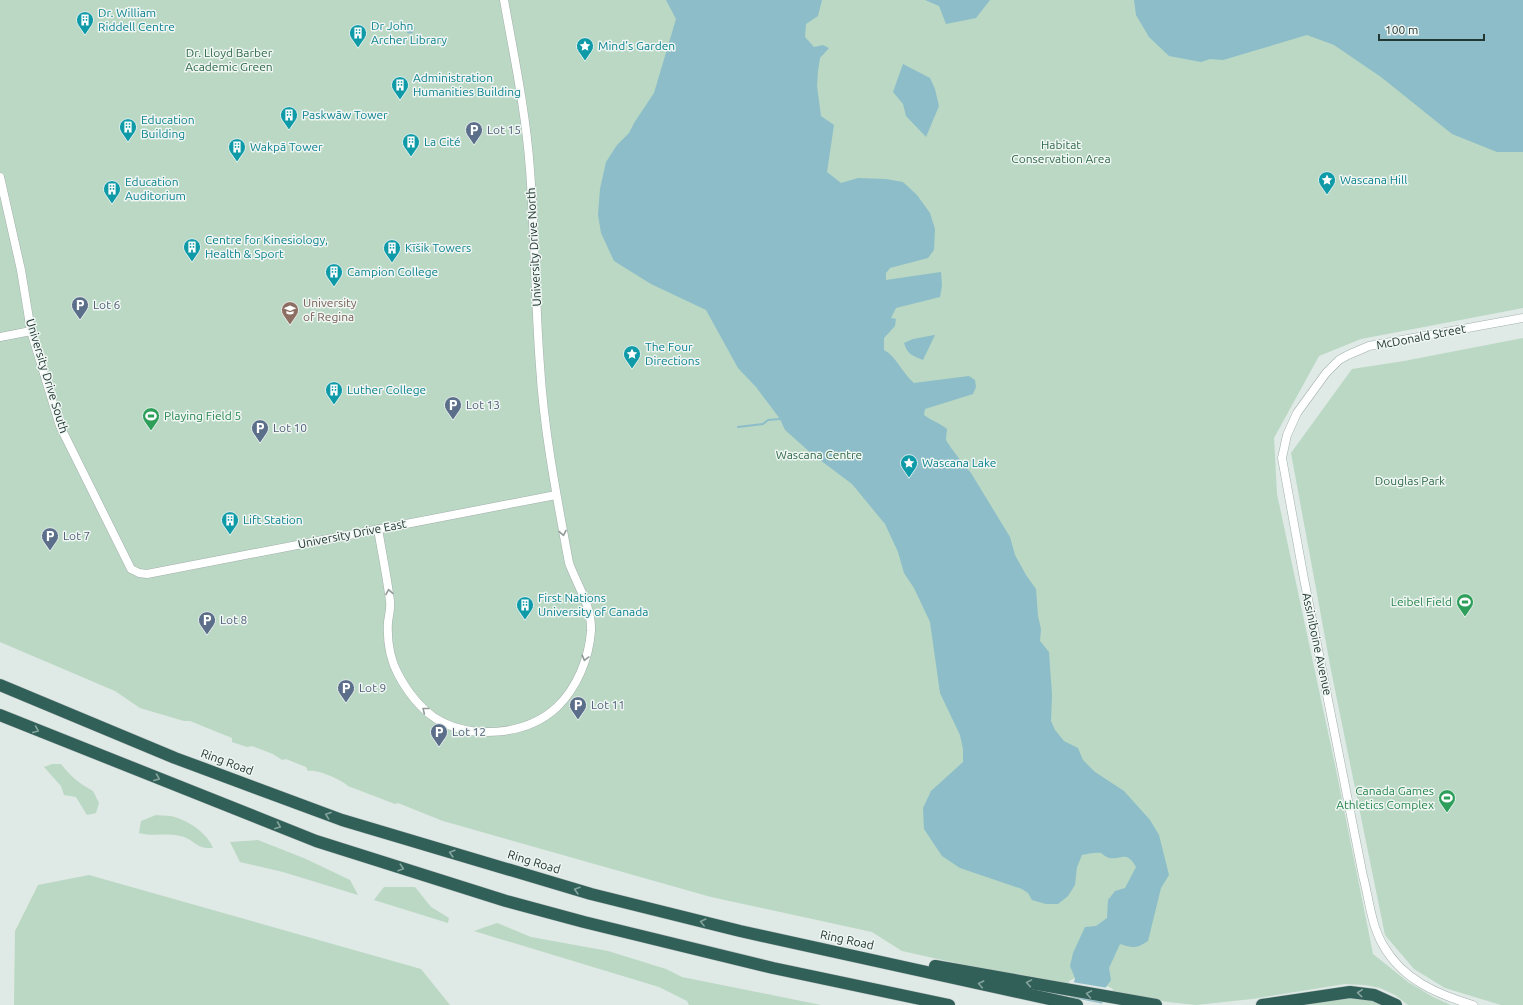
<svg xmlns="http://www.w3.org/2000/svg" width="1523" height="1005" font-family="Ubuntu,sans-serif">
<style>
.green{fill:#bad8c4}
.water{fill:#8cbdc9}
.pier{fill:#dfe9e5}
.lines{fill:none;stroke-linecap:round;stroke-linejoin:round}
.stream{stroke:#8cbdc9;stroke-width:2}
.street-casing{stroke:#a3b0ac;stroke-width:9}
.highway-casing{stroke:#bdc3c2;stroke-width:13}
.street{stroke:#fff;stroke-width:8}
.highway{stroke:#316059;stroke-width:12}
.oneway{stroke:#909b98}
.oneway2{stroke:#86a49e}
.labels{text-anchor:middle;stroke-width:3;stroke-linejoin:round;paint-order:stroke}
.culture-label{font-size:12px;fill:#0d838f;stroke:#eff6f3;text-anchor:start}
.park-label{font-size:12px;fill:#306a49;stroke:#eff6f3}
.service-label{font-size:12px;fill:#4e5e75;stroke:#eff6f3;text-anchor:start}
.street-label{font-size:12px;fill:#223732;stroke:#eff6f3}
.education-label{font-size:12px;fill:#785e54;stroke:#eff6f3;text-anchor:start}
.leisure-label{font-size:12px;fill:#27864d;stroke:#eff6f3;text-anchor:end}
</style>
<rect width="100%" height="100%" fill="#dfe9e5"/>
<g class="green">
<path d="M0,0H1523V308L1361,339L1319,356L1274,438L1277,494L1335,765L1373,954L1408,982L1433,997L1451,1005H1408L1395,995L1380,988L1365,985L1345,984L1252,999L1196,1005L1168,1002L1112,994L1113,989L1107,986L1075,978L1069,981L1068,985L992,971L902,951L872,932L711,897L443,821L398,803L395,804L348,786C341,779 317,769 308,771L306,767L286,759L282,760L273,754L252,746L247,747L232,742V738L190,721H184L140,708L115,691L0,642Z"/>
<polygon points="1523,338 1523,1005 1501,1005 1445,988 1414,969 1385,935 1331,670 1291,453 1352,369 1404,361"/>
<path d="M52,764H61C70,776 80,784 93,791L99,803L96,813L87,815L76,797L64,795L61,786L44,767Z"/>
<path d="M156,815C162,816 169,815 175,817C190,822 207,833 213,848C196,849 197,842 184,837C169,832 154,837 139,833L141,821Z"/>
<polygon points="258,840 306,859 350,880 358,895 283,872 240,862 230,842"/>
<polygon points="89,875 421,969 450,1005 14,1005 15,931 38,885"/>
<polygon points="384,887 415,887 431,907 449,918 448,923 374,900"/>
<polygon points="497,923 531,937 608,951 666,969 682,977 821,1005 689,1005 687,1001 659,987 474,931"/>
<polygon points="1357,996 1391,1005 1288,1005"/>
</g>
<g class="water">
<path d="M666,0H822L818,16L806,24L805,37L814,47L823,45L829,48L820,58L818,71L817,86L821,116L834,125L827,172L841,183L858,178L886,179L903,182L917,195L930,213L935,229L934,250L928,258L890,268L886,273V280L941,272L942,286L940,297L896,308L891,318L896,319L895,326L884,338V350C897,357 902,373 914,383L969,376L975,380L976,387L973,394L925,409L924,415C932,421 940,423 947,429C947,432 946,436 946,439C946,443 967,468 971,473L1010,537L1015,555L1026,575L1036,589L1038,616L1041,629L1040,641L1049,652L1052,695L1051,721L1055,730L1064,741L1078,748L1083,760L1095,772L1124,791L1150,820L1159,835L1169,875L1161,888L1148,941C1136,949 1133,948 1120,944L1109,968L1111,980L1104,990L1102,1005H1069L1075,978L1070,966L1073,953L1085,927L1096,926L1107,918L1108,900L1115,891L1125,888L1136,867C1126,850 1123,860 1109,858C1106,857 1104,855 1101,853C1096,852 1087,854 1082,855L1077,867L1075,885L1068,896L1058,904H1046L1032,900L1028,893L1022,889L960,868L942,856L924,829L923,808L931,791L963,762V749L960,735L940,693L930,622L914,588L904,573L898,552L885,524L852,484L812,454L785,430L780,419L756,387L738,368L706,310L651,284L614,261L601,233L598,215L600,189L606,162L617,145L629,133L634,123L654,93L676,19Z"/>
<polygon points="925,0 990,0 976,18 946,24 939,6"/>
<polygon points="1134,0 1523,0 1523,152 1497,152 1452,134 1381,77 1334,45 1307,35 1223,60 1210,59 1201,62 1169,56 1149,37 1136,15"/>
<circle cx="410" cy="29" r="4.5"/>
<polygon points="903,64 930,78 935,89 939,106 926,137 906,116 903,104 893,92"/>
<path d="M934,335H935L923,360C913,356 907,354 904,343L913,339Z"/>
</g>
<g class="pier">
<polygon points="1072,982 1108,988 1106,991 1069,995"/>
<polygon points="1069,997 1104,1004 1104,1005 1067,1005"/>
</g>
<g class="lines">
<polyline class="stream" points="738,427 763,424 768,420 780,419"/>
<g class="street-casing">
<g id="street">
<polyline points="0,177 21,270 31,331 60,426 131,569 139,573 147,574 556,495"/>
<polyline points="0,337 31,331"/>
<path d="M378,529C382,553 387,577 390,601C391,607 389,615 388,622C387,639 390,659 398,674C407,691 419,707 435,718C470,740 526,736 557,707C577,688 589,658 591,631C592,606 577,585 569,563C557,498 544,432 540,366C535,301 535,235 530,170C526,113 514,56 504,0"/>
<path d="M1473,1005C1436,994 1402,979 1383,945C1371,925 1369,898 1363,876L1304,579L1282,458L1287,435L1297,413L1326,373L1339,360L1348,355L1369,346L1523,318"/>
</g>
</g>
<g class="highway-casing">
<g id="highway">
<polyline points="0,685 175,758 342,820 591,894 740,931 1077,1005"/>
<polyline points="0,715 316,841 506,901 584,922 773,968 949,1005"/>
<polyline points="935,966 1156,1005"/>
<polyline points="1262,1005 1350,992 1374,995 1396,1005"/>
</g>
</g>
<use href="#street" class="street"/>
<use href="#highway" class="highway"/>
</g>
<defs><path id="oneway-chevron" d="M-2-3.5L2.5 0L-2 3.5" fill="none" stroke-width="1.6" stroke-linecap="round" stroke-linejoin="round"/></defs>
<g class="oneway">
<use href="#oneway-chevron" transform="translate(563 533) rotate(79)"/>
<use href="#oneway-chevron" transform="translate(389 592) rotate(-100)"/>
<use href="#oneway-chevron" transform="translate(585 658) rotate(105)"/>
<use href="#oneway-chevron" transform="translate(425 710) rotate(-141)"/>
</g>
<g class="oneway2">
<use href="#oneway-chevron" transform="translate(36 730) rotate(23)"/>
<use href="#oneway-chevron" transform="translate(157 778) rotate(22)"/>
<use href="#oneway-chevron" transform="translate(328 815) rotate(-160)"/>
<use href="#oneway-chevron" transform="translate(278 826) rotate(22)"/>
<use href="#oneway-chevron" transform="translate(452 853) rotate(-163)"/>
<use href="#oneway-chevron" transform="translate(401 868) rotate(18)"/>
<use href="#oneway-chevron" transform="translate(577 890) rotate(-163)"/>
<use href="#oneway-chevron" transform="translate(703 922) rotate(-166)"/>
<use href="#oneway-chevron" transform="translate(1029 983) rotate(-170)"/>
<use href="#oneway-chevron" transform="translate(981 984) rotate(-168)"/>
<use href="#oneway-chevron" transform="translate(1360 993) rotate(-175)"/>
<use href="#oneway-chevron" transform="translate(1089 994) rotate(-170)"/>
</g>
<defs>
<g id="building-pin" transform="scale(0.9)"><path d="M0 17L-7.5 6A9.5 9.5 0 1 1 7.5 6Z" fill="#0f9aa8" stroke="#eff6f3"/><path d="M-4-6H4V6H1V3H-1V6H-4ZM-2.5-4.3h1.7v1.8h-1.7ZM.8-4.3h1.7v1.8H.8ZM-2.5-1h1.7V.8h-1.7ZM.8-1h1.7V.8H.8Z" fill="#fff"/></g>
<g id="sight-pin" transform="scale(0.9)"><path d="M0 17L-7.5 6A9.5 9.5 0 1 1 7.5 6Z" fill="#0f9aa8" stroke="#eff6f3"/><path d="M0-6L1.8-2.2L6-1.7L2.9 1.2L3.7 5.4L0 3.3L-3.7 5.4L-2.9 1.2L-6-1.7L-1.8-2.2Z" fill="#fff"/></g>
<g id="parking-pin" transform="scale(0.9)"><path d="M0 17L-7.5 6A9.5 9.5 0 1 1 7.5 6Z" fill="#5c6f8a" stroke="#eff6f3"/><path d="M-3.5-5.5H1a3.5 3.5 0 0 1 0 7H-1V5.5H-3.5ZM-1-3.4V-.6H.8a1.4 1.4 0 0 0 0-2.8Z" fill="#fff"/></g>
<g id="university-pin" transform="scale(0.9)"><path d="M0 17L-7.5 6A9.5 9.5 0 1 1 7.5 6Z" fill="#8d6e63" stroke="#eff6f3"/><path d="M0-5L7-2L0 1L-7-2ZM-4 1L0 2.5L4 1V4Q0 6-4 4Z" fill="#fff"/></g>
<g id="stadium-pin" transform="scale(0.9)"><path d="M0 17L-7.5 6A9.5 9.5 0 1 1 7.5 6Z" fill="#2e9e5b" stroke="#eff6f3"/><path d="M0-5a6.5 5 0 1 0 0 10a6.5 5 0 1 0 0-10ZM-3.5-1.8h7v3.6h-7Z" fill="#fff"/></g>
</defs>
<g fill-rule="evenodd">
<use href="#building-pin" x="85" y="20"/>
<use href="#building-pin" x="358" y="33"/>
<use href="#sight-pin" x="585" y="46"/>
<use href="#building-pin" x="400" y="85"/>
<use href="#building-pin" x="289" y="115"/>
<use href="#building-pin" x="128" y="127"/>
<use href="#parking-pin" x="474" y="130"/>
<use href="#building-pin" x="411" y="142"/>
<use href="#building-pin" x="237" y="147"/>
<use href="#sight-pin" x="1327" y="180"/>
<use href="#building-pin" x="112" y="189"/>
<use href="#building-pin" x="192" y="247"/>
<use href="#building-pin" x="392" y="248"/>
<use href="#building-pin" x="334" y="272"/>
<use href="#parking-pin" x="80" y="305"/>
<use href="#university-pin" x="290" y="310"/>
<use href="#sight-pin" x="632" y="354"/>
<use href="#building-pin" x="334" y="390"/>
<use href="#parking-pin" x="453" y="405"/>
<use href="#stadium-pin" x="151" y="416"/>
<use href="#parking-pin" x="260" y="428"/>
<use href="#sight-pin" x="909" y="463"/>
<use href="#building-pin" x="230" y="520"/>
<use href="#parking-pin" x="50" y="536"/>
<use href="#stadium-pin" x="1465" y="602"/>
<use href="#building-pin" x="525" y="605"/>
<use href="#parking-pin" x="207" y="620"/>
<use href="#parking-pin" x="346" y="688"/>
<use href="#parking-pin" x="578" y="705"/>
<use href="#parking-pin" x="439" y="732"/>
<use href="#stadium-pin" x="1447" y="798"/>
</g>
<g class="labels">
<g class="culture-label">
<text x="98" y="17">Dr. William<tspan x="98" dy="14">Riddell Centre</tspan></text>
<text x="371" y="30">Dr John<tspan x="371" dy="14">Archer Library</tspan></text>
<text x="598" y="50">Mind's Garden</text>
<text x="413" y="82">Administration<tspan x="413" dy="14">Humanities Building</tspan></text>
<text x="302" y="119">Paskwāw Tower</text>
<text x="141" y="124">Education<tspan x="141" dy="14">Building</tspan></text>
<text x="424" y="146">La Cité</text>
<text x="250" y="151">Wakpā Tower</text>
<text x="1340" y="184">Wascana Hill</text>
<text x="125" y="186">Education<tspan x="125" dy="14">Auditorium</tspan></text>
<text x="205" y="244">Centre for Kinesiology,<tspan x="205" dy="14">Health &amp; Sport</tspan></text>
<text x="405" y="252">Kīšik Towers</text>
<text x="347" y="276">Campion College</text>
<text x="645" y="351">The Four<tspan x="645" dy="14">Directions</tspan></text>
<text x="347" y="394">Luther College</text>
<text x="922" y="467">Wascana Lake</text>
<text x="243" y="524">Lift Station</text>
<text x="538" y="602">First Nations<tspan x="538" dy="14">University of Canada</tspan></text>
</g>
<g class="park-label">
<text x="229" y="57">Dr. Lloyd Barber<tspan x="229" dy="14">Academic Green</tspan></text>
<text x="1061" y="149">Habitat<tspan x="1061" dy="14">Conservation Area</tspan></text>
<text x="819" y="459">Wascana Centre</text>
<text x="1410" y="485">Douglas Park</text>
</g>
<g class="service-label">
<text x="487" y="134">Lot 15</text>
<text x="93" y="309">Lot 6</text>
<text x="466" y="409">Lot 13</text>
<text x="273" y="432">Lot 10</text>
<text x="63" y="540">Lot 7</text>
<text x="220" y="624">Lot 8</text>
<text x="359" y="692">Lot 9</text>
<text x="591" y="709">Lot 11</text>
<text x="452" y="736">Lot 12</text>
</g>
<g class="street-label">
<text transform="translate(534 247) rotate(-93)" y="4">University Drive North</text>
<text transform="translate(1421 337) rotate(-11)" y="4">McDonald Street</text>
<text transform="translate(47 376) rotate(73)" y="4">University Drive South</text>
<text transform="translate(352 534) rotate(-11)" y="4">University Drive East</text>
<text transform="translate(1317 644) rotate(78)" y="4">Assiniboine Avenue</text>
<text transform="translate(227 762) rotate(20)" y="4">Ring Road</text>
<text transform="translate(534 862) rotate(17)" y="4">Ring Road</text>
<text transform="translate(847 940) rotate(12)" y="4">Ring Road</text>
</g>
<g class="education-label">
<text x="303" y="307">University<tspan x="303" dy="14">of Regina</tspan></text>
</g>
<g class="leisure-label">
<text x="164" y="420" text-anchor="start">Playing Field 5</text>
<text x="1452" y="606">Leibel Field</text>
<text x="1434" y="795">Canada Games<tspan x="1434" dy="14">Athletics Complex</tspan></text>
</g>
</g>
<path d="M1379 34v6h105v-6" fill="none" stroke="#223732" stroke-width="2"/>
<text x="1385" y="34" font-size="12" fill="#223732" stroke="#eff6f3" stroke-width="3" paint-order="stroke">100 m</text>
</svg>
